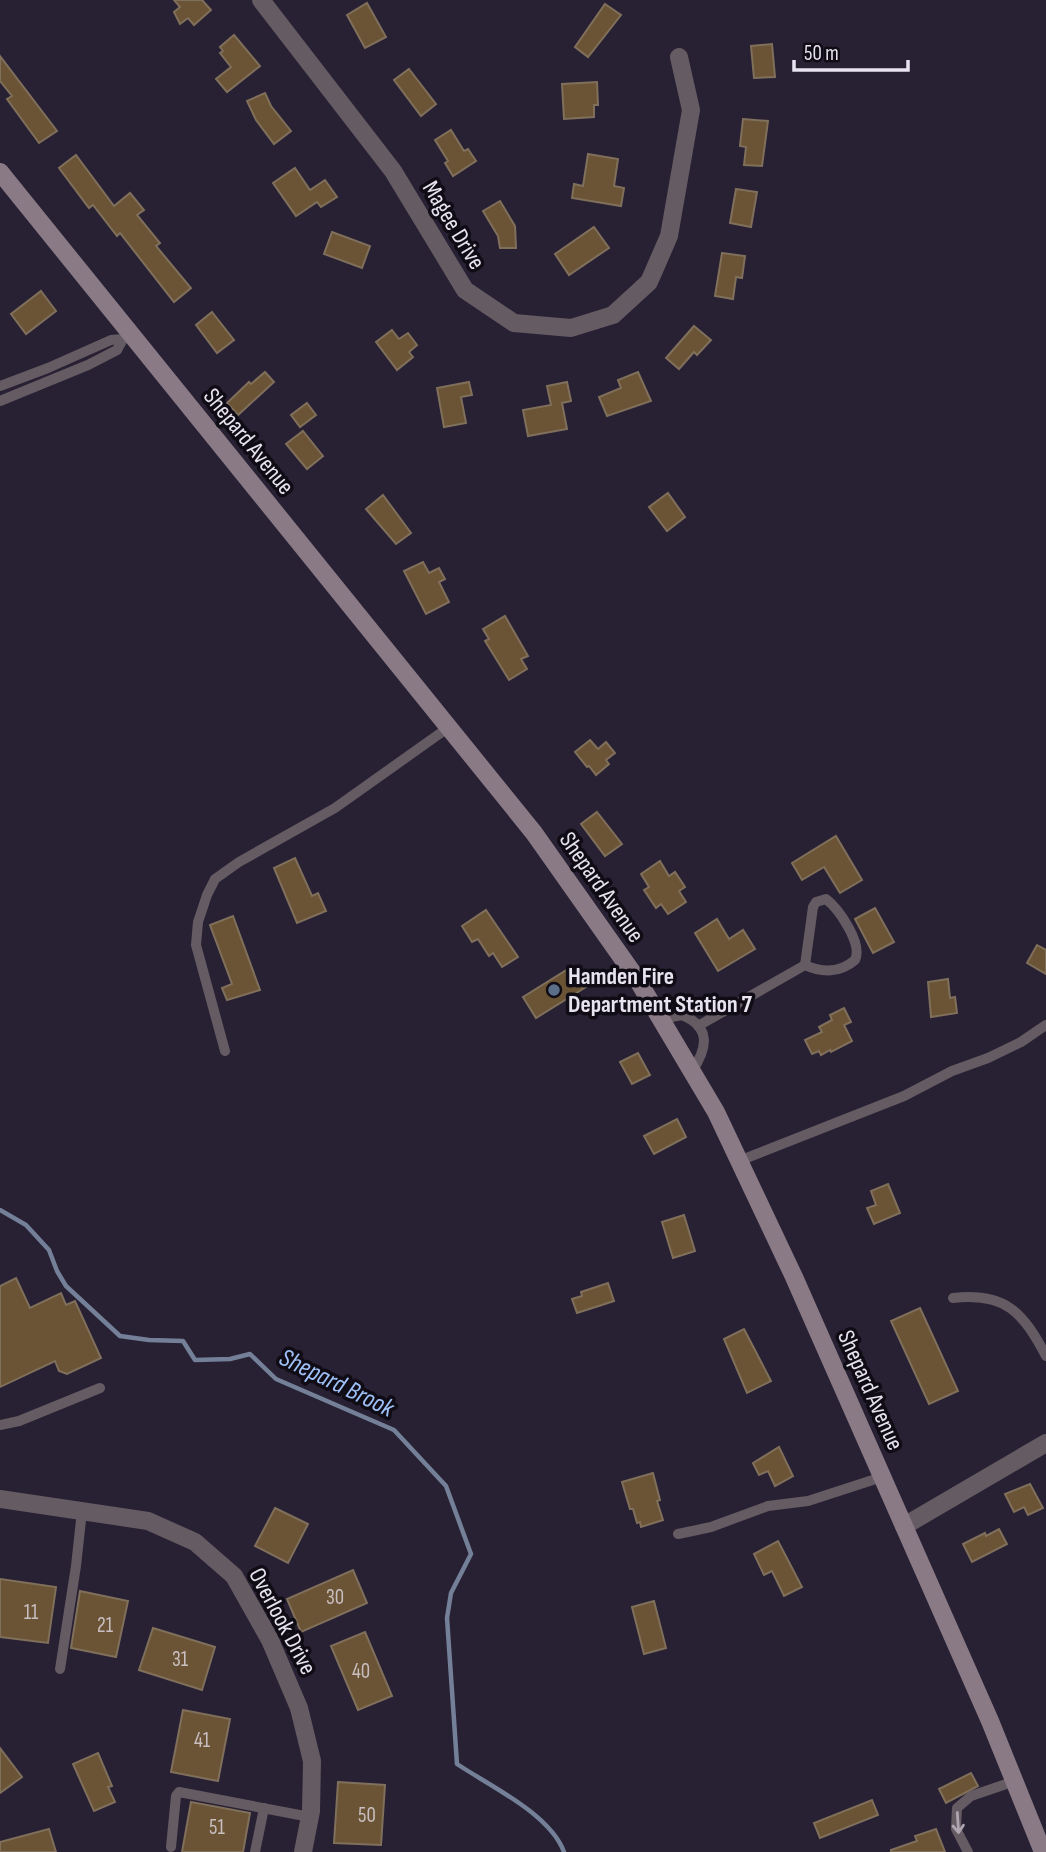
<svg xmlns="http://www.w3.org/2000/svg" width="1046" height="1852" font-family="'Sofia Sans Condensed',sans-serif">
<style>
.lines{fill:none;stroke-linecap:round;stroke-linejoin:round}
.stream{stroke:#748098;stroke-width:4.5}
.building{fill:#6b5435;stroke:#7f6f5b;stroke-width:2}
.service{stroke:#655b63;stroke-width:10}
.minor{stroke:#655b63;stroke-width:18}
.tertiary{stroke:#655b63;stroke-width:18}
.secondary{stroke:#897a85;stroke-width:18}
.oneway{stroke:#ada6b1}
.service-dot{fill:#5c6f8a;stroke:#100c15;stroke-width:2.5}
.labels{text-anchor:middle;stroke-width:7;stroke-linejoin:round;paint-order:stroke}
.number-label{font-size:21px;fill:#c9bfc1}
.street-label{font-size:24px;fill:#e8e3f0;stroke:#100c15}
.poi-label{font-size:24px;font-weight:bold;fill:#e8e3f0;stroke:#100c15;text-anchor:start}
.water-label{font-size:26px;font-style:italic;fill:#9ec0f6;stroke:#100c15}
</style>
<rect width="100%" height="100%" fill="#282134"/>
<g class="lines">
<path class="stream" d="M0,1210L26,1225L49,1250L57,1271L66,1286L120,1336L149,1340L183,1341L195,1360L230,1359L250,1354L276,1379L394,1430L446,1486L471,1554L451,1593L447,1618L457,1764C490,1786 550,1814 564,1852"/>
</g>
<g class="building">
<polygon points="174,0 202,0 211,10 194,25 188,18 180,24 174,12 180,7"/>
<polygon points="367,3 386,37 365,48 347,15"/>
<polygon points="605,4 621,15 588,57 575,47"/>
<polygon points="234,35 260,66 227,92 216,79 231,67 220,53 223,51 220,47"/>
<polygon points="772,44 775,77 754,78 751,46"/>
<polygon points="0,56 57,131 39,143 7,99 12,96 0,81"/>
<polygon points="409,69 436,104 421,116 394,80"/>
<polygon points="597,82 598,105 594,105 594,117 564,119 562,84"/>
<polygon points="265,93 271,106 291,131 274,144 256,120 247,101"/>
<polygon points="743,119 768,121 762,166 744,165 746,147 740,146"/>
<polygon points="451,130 464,151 468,149 476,161 453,176 445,163 448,161 435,140"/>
<polygon points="588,154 618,159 614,186 624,188 621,206 572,198 574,184 583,186"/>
<polygon points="76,155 114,206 130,193 144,210 137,215 160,243 156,246 191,288 174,302 120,233 117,236 93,205 89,208 59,168"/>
<polygon points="295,168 310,190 325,180 337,197 321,207 317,202 296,216 273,183"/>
<polygon points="736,189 757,192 751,227 730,223"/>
<polygon points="500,201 515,226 516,248 500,248 498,236 483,211"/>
<polygon points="594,227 609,248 569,275 555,254"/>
<polygon points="332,232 370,246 362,268 324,254"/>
<polygon points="722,253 745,256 742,278 736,277 733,299 715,296"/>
<polygon points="41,291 56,311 26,334 11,314"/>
<polygon points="212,312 234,340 217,353 196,325"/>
<polygon points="694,326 711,340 697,355 694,352 679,369 666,358"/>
<polygon points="392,330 399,339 408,333 417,345 409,352 413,357 397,370 376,342"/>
<polygon points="265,372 274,382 238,415 227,403 249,382 251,384"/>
<polygon points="638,372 651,401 607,416 599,397 621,388 618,380"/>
<polygon points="469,382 472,395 461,397 466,423 444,427 437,388"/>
<polygon points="567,382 571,401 562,403 567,429 528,436 523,410 551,405 547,386"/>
<polygon points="307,403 316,415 300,427 291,415"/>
<polygon points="303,431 323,456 307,469 286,444"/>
<polygon points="668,493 685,517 667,531 649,507"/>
<polygon points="383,495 411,533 396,544 366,509"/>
<polygon points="423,562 429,573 439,568 445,579 439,582 449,602 426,614 404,571"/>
<polygon points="505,616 528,656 521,659 527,669 509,680 485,641 489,639 483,629"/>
<polygon points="590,740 598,749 606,742 615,753 606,760 609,764 596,775 589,766 587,767 575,752"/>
<polygon points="597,812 622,844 605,856 581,824"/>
<polygon points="836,836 862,880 840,893 824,867 802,880 792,863"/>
<polygon points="295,858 312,896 318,893 326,911 297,923 274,868"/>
<polygon points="660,861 669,876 675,872 685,887 679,891 686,902 668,914 661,904 656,908 644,890 649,887 641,874"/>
<polygon points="875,908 894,942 873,953 855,919"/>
<polygon points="486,910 518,957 502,967 493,953 489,956 478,939 472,942 462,926"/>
<polygon points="233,916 260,990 227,1000 222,988 232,984 210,925"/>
<polygon points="717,919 729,939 743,930 755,949 718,971 695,933"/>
<polygon points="1037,945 1046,950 1046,974 1027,963"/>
<polygon points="573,966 586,987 536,1018 523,997"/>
<polygon points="948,979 950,998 955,997 957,1013 931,1017 928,982"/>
<polygon points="844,1008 851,1022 844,1025 852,1041 831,1052 830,1050 821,1055 819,1051 812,1054 805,1040 822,1032 819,1027 832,1020 830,1015"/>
<polygon points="638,1053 650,1075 632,1084 620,1062"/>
<polygon points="677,1119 686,1137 654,1154 644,1136"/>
<polygon points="888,1184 900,1213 874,1224 867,1208 876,1205 871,1191"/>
<polygon points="684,1215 695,1251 673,1258 662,1222"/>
<polygon points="16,1278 30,1308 61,1293 66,1305 75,1301 101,1358 67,1374 59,1371 55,1361 0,1387 0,1286"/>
<polygon points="608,1283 614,1301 577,1313 572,1299 582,1296 581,1292"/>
<polygon points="920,1308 958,1391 929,1404 891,1321"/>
<polygon points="744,1329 771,1381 747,1393 724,1339"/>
<polygon points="779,1447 793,1476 775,1486 768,1471 759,1475 753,1463"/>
<polygon points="653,1473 660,1500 657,1501 663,1520 641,1527 640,1522 637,1523 633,1509 630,1509 622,1482"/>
<polygon points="1030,1484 1043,1508 1028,1515 1024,1507 1014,1512 1005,1494"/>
<polygon points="275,1508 308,1524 288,1563 255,1546"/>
<polygon points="999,1529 1007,1544 972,1562 963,1544 985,1533 986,1536"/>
<polygon points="778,1541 802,1587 784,1596 772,1571 764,1575 754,1554"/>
<polygon points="353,1570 367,1603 301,1632 287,1599"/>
<polygon points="0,1579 56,1587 48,1643 0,1637"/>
<polygon points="80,1591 128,1601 116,1657 71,1648"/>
<polygon points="654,1601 666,1648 644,1654 632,1607"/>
<polygon points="153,1628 215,1647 202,1690 139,1670"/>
<polygon points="365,1632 392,1696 358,1710 331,1646"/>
<polygon points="183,1710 230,1719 218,1781 171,1772"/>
<polygon points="0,1748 22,1777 0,1793"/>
<polygon points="98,1753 112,1786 108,1787 115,1802 94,1811 73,1764"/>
<polygon points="971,1773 978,1786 946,1803 939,1789"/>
<polygon points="338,1782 385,1785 381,1845 334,1843"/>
<polygon points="872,1800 878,1815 820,1838 814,1823"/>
<polygon points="191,1802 250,1813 243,1852 182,1852"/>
<polygon points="49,1829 56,1852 0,1852 0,1842"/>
<polygon points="936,1829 945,1852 891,1852 891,1850 917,1841 915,1836"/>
</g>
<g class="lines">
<g class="service">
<polyline points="0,386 48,368 111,340 123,339 131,334"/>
<polyline points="0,401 88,365 117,350 123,339"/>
<path d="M661,1019L682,1015C712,1027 707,1049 692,1071"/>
<path d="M698,1026L805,965C822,973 840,973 855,960C863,944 839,909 826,899L816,902L813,907L805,965"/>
<polyline points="225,1051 196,945 198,922 207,895 215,879 239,862 335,808 449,727"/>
<polyline points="739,1161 904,1096 952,1071 988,1058 1021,1042 1046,1025"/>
<path d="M953,1298C1005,1292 1023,1312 1046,1356"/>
<polyline points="0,1425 19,1421 100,1388"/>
<polyline points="678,1534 711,1527 768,1506 808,1501 882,1477"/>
<polyline points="60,1669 76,1566 82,1511"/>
<polyline points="171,1847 176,1796 179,1792 310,1817"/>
<polyline points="255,1852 264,1808"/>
<polyline points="968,1852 956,1829 957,1808 971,1796 1015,1781"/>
</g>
<g class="minor">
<polyline points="261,0 393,171 465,290 514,323 571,328 613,315 649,282 669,236 691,110 679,57"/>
<polyline points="0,1499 148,1521 195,1542 234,1576 270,1640 299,1708 312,1761 311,1811 303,1852"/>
</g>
<polyline class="tertiary" points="904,1526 1046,1443"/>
<polyline class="secondary" points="0,172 534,833 637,979 716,1112 794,1277 990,1721 1043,1852"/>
</g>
<defs><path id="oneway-shaft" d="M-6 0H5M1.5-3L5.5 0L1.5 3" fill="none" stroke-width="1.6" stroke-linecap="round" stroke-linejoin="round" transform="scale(1.75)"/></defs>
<use class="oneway" href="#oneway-shaft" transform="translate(958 1823) rotate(86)"/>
<circle class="service-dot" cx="554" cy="990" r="7"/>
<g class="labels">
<g class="number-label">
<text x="335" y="1604">30</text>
<text x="31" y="1619">11</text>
<text x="105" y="1632">21</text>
<text x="180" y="1666">31</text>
<text x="361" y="1678">40</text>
<text x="202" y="1747">41</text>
<text x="367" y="1822">50</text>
<text x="217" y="1834">51</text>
</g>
<g class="street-label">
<text transform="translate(454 225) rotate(59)" y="8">Magee Drive</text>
<text transform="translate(249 441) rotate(51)" y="8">Shepard Avenue</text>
<text transform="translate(602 887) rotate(55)" y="8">Shepard Avenue</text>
<text transform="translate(871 1390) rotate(66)" y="8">Shepard Avenue</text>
<text transform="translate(283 1621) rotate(62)" y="8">Overlook Drive</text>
</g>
<g class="poi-label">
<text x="568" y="984">Hamden Fire<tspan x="568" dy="28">Department Station 7</tspan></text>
</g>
<g class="water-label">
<text transform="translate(337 1382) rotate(26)" y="9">Shepard Brook</text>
</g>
</g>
<path d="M794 60v10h114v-10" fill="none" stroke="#e8e3f0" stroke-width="3.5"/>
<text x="804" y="60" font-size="21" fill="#e8e3f0" stroke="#100c15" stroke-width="5" paint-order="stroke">50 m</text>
</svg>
